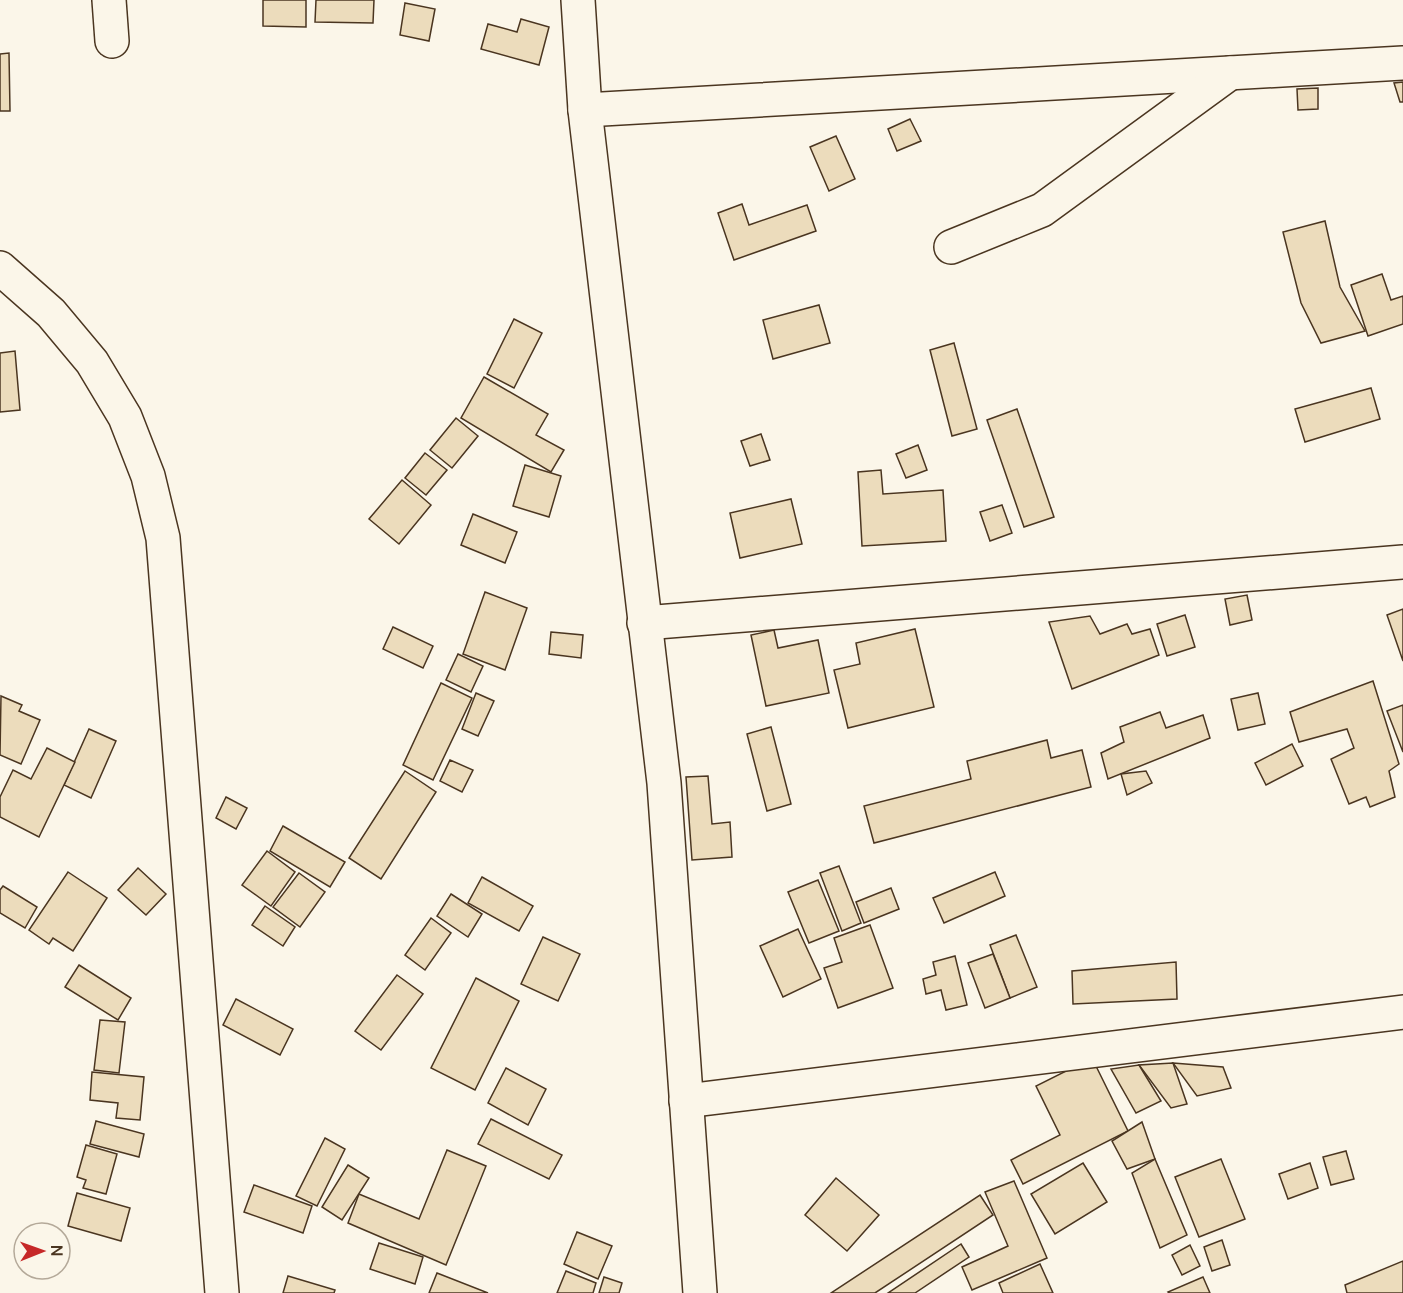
<svg xmlns="http://www.w3.org/2000/svg" width="1403" height="1293" font-family="Manrope,sans-serif">
<style>
.building{fill:#ecdcbc;stroke:#4a3520;stroke-width:1.5}
.lines{fill:none;stroke-linecap:round;stroke-linejoin:round}
.street-casing{stroke:#4a3520;stroke-width:36}
.street{stroke:#fbf6e9;stroke-width:33}
</style>
<rect width="100%" height="100%" fill="#fbf6e9"/>
<g class="building">
<polygon points="263,0 306,0 306,27 263,26"/>
<polygon points="316,0 374,0 373,23 315,22"/>
<polygon points="405,3 435,9 429,41 400,35"/>
<polygon points="521,19 549,27 539,65 481,49 488,24 517,32"/>
<polygon points="9,53 10,111 0,111 0,54"/>
<polygon points="1403,82 1403,102 1400,102 1394,83"/>
<polygon points="1318,88 1318,109 1298,110 1297,89"/>
<polygon points="910,119 921,141 897,151 888,129"/>
<polygon points="836,136 855,179 829,191 810,147"/>
<polygon points="742,204 749,225 807,205 816,231 734,260 718,213"/>
<polygon points="1325,221 1340,287 1365,331 1321,343 1301,303 1283,232"/>
<polygon points="1382,274 1391,300 1403,296 1403,324 1368,336 1351,285"/>
<polygon points="819,305 830,343 773,359 763,320"/>
<polygon points="514,319 542,333 514,388 487,374"/>
<polygon points="954,343 977,429 952,436 930,350"/>
<polygon points="15,351 20,410 0,412 0,353"/>
<polygon points="484,377 548,414 536,435 564,450 551,472 461,418"/>
<polygon points="1371,388 1380,419 1305,442 1295,409"/>
<polygon points="1017,409 1054,517 1024,527 987,420"/>
<polygon points="456,418 478,436 452,468 430,450"/>
<polygon points="761,434 770,460 750,466 741,441"/>
<polygon points="918,445 927,470 906,478 896,454"/>
<polygon points="425,453 447,470 426,495 405,478"/>
<polygon points="525,465 561,476 549,517 513,506"/>
<polygon points="881,470 883,494 943,490 946,541 862,546 858,472"/>
<polygon points="402,480 431,505 399,544 369,519"/>
<polygon points="791,499 802,544 740,558 730,513"/>
<polygon points="1002,505 1012,533 990,541 980,512"/>
<polygon points="473,514 517,532 505,563 461,545"/>
<polygon points="485,592 527,608 505,670 463,654"/>
<polygon points="1247,595 1252,620 1230,625 1225,599"/>
<polygon points="1403,609 1403,661 1387,615"/>
<polygon points="1185,615 1195,647 1167,656 1157,624"/>
<polygon points="1090,616 1100,634 1127,624 1132,634 1150,629 1159,655 1072,689 1049,622"/>
<polygon points="393,627 433,646 423,668 383,649"/>
<polygon points="915,629 934,707 848,728 834,670 860,664 856,643"/>
<polygon points="774,630 778,648 818,640 829,693 766,706 751,635"/>
<polygon points="551,632 583,635 581,658 549,654"/>
<polygon points="458,654 483,666 471,692 446,680"/>
<polygon points="1373,681 1399,764 1389,771 1395,797 1370,807 1366,797 1349,804 1331,759 1354,748 1347,729 1299,742 1290,712"/>
<polygon points="441,683 472,698 433,780 403,765"/>
<polygon points="476,693 494,701 478,736 462,729"/>
<polygon points="1258,693 1265,724 1238,730 1231,699"/>
<polygon points="1,696 22,705 19,711 40,720 21,764 0,755"/>
<polygon points="1403,705 1403,752 1387,711"/>
<polygon points="1160,712 1166,728 1203,715 1210,738 1108,779 1101,753 1124,742 1120,727"/>
<polygon points="771,727 791,804 767,811 747,734"/>
<polygon points="89,729 116,741 91,798 64,785"/>
<polygon points="1047,740 1051,758 1082,750 1091,787 874,843 864,806 971,779 967,761"/>
<polygon points="1292,744 1303,766 1266,785 1255,763"/>
<polygon points="47,748 75,762 39,837 0,817 0,797 13,770 31,779"/>
<polygon points="450,760 473,770 462,792 440,781"/>
<polygon points="405,771 436,792 381,879 349,858"/>
<polygon points="1146,771 1152,783 1127,795 1121,774"/>
<polygon points="708,776 712,824 730,822 732,857 692,860 686,777"/>
<polygon points="226,797 247,808 236,829 216,818"/>
<polygon points="283,826 345,862 330,887 270,851"/>
<polygon points="267,851 295,872 271,906 242,885"/>
<polygon points="839,866 861,923 842,931 820,873"/>
<polygon points="138,868 166,894 146,915 118,890"/>
<polygon points="68,872 107,898 73,951 53,938 49,944 29,930"/>
<polygon points="995,872 1005,896 944,923 933,898"/>
<polygon points="299,873 325,892 300,927 273,907"/>
<polygon points="482,877 533,906 519,931 468,903"/>
<polygon points="818,880 839,931 809,943 788,892"/>
<polygon points="3,886 37,907 25,928 0,913 0,890"/>
<polygon points="891,888 899,909 864,923 856,902"/>
<polygon points="451,894 482,914 468,937 437,916"/>
<polygon points="265,906 295,927 283,946 252,925"/>
<polygon points="431,918 451,933 425,970 405,955"/>
<polygon points="870,925 893,988 838,1008 824,968 842,962 834,938"/>
<polygon points="798,929 821,979 783,997 760,946"/>
<polygon points="1016,935 1037,987 1010,998 990,945"/>
<polygon points="543,937 580,954 558,1001 521,984"/>
<polygon points="993,954 1010,998 985,1008 968,963"/>
<polygon points="955,956 967,1005 946,1010 941,990 926,994 923,979 936,975 933,962"/>
<polygon points="1176,962 1177,999 1073,1004 1072,971"/>
<polygon points="79,965 131,998 118,1020 65,987"/>
<polygon points="397,975 423,994 381,1050 355,1031"/>
<polygon points="476,978 519,1001 475,1090 431,1068"/>
<polygon points="236,999 293,1029 280,1055 223,1025"/>
<polygon points="100,1020 125,1022 119,1073 94,1070"/>
<polygon points="1092,1058 1128,1131 1023,1184 1011,1160 1060,1135 1036,1086"/>
<polygon points="1173,1063 1187,1104 1171,1108 1139,1065"/>
<polygon points="1173,1063 1223,1067 1231,1088 1197,1096"/>
<polygon points="1139,1065 1161,1101 1136,1113 1111,1069"/>
<polygon points="506,1068 546,1089 528,1125 488,1103"/>
<polygon points="92,1072 144,1077 140,1120 116,1118 118,1103 90,1100"/>
<polygon points="491,1119 562,1155 549,1179 478,1144"/>
<polygon points="96,1121 144,1134 139,1157 90,1144"/>
<polygon points="1142,1122 1155,1159 1127,1169 1112,1141"/>
<polygon points="325,1138 345,1149 317,1206 296,1196"/>
<polygon points="86,1145 117,1154 106,1194 83,1188 86,1180 77,1177"/>
<polygon points="447,1150 486,1166 446,1265 348,1223 359,1194 419,1219"/>
<polygon points="1346,1151 1354,1179 1331,1185 1323,1157"/>
<polygon points="1155,1159 1187,1235 1160,1248 1132,1173"/>
<polygon points="1221,1159 1245,1219 1199,1237 1175,1177"/>
<polygon points="1083,1163 1107,1202 1055,1234 1031,1194"/>
<polygon points="1310,1163 1318,1188 1288,1199 1279,1174"/>
<polygon points="348,1165 369,1178 342,1220 322,1207"/>
<polygon points="836,1178 879,1215 847,1251 805,1215"/>
<polygon points="1014,1181 1047,1258 972,1290 962,1267 1008,1246 985,1192"/>
<polygon points="254,1185 312,1206 303,1233 244,1212"/>
<polygon points="77,1193 130,1208 121,1241 68,1226"/>
<polygon points="980,1195 993,1215 875,1293 831,1293"/>
<polygon points="577,1232 612,1246 598,1279 564,1264"/>
<polygon points="1222,1240 1230,1265 1212,1271 1204,1247"/>
<polygon points="379,1243 423,1257 415,1284 370,1269"/>
<polygon points="961,1244 969,1257 915,1293 888,1293"/>
<polygon points="1190,1245 1200,1266 1182,1275 1172,1255"/>
<polygon points="1403,1261 1403,1293 1347,1293 1345,1285"/>
<polygon points="1040,1264 1053,1293 1003,1293 999,1283"/>
<polygon points="566,1271 596,1283 593,1293 557,1293"/>
<polygon points="437,1273 488,1293 429,1293"/>
<polygon points="288,1276 335,1290 334,1293 283,1293"/>
<polygon points="604,1277 622,1283 619,1293 599,1293"/>
<polygon points="1203,1277 1210,1293 1169,1293 1168,1292"/>
</g>
<g class="lines">
<g class="street-casing">
<g id="street">
<polyline points="109,0 112,41"/>
<polyline points="578,0 585,110 664,783 700,1293"/>
<polyline points="585,110 1403,63"/>
<polyline points="951,247 1042,210 1230,73"/>
<polyline points="0,268 51,313 92,362 125,417 148,476 163,538 222,1293"/>
<polyline points="644,623 1403,562"/>
<polyline points="686,1101 1403,1012"/>
</g>
</g>
<use href="#street" class="street"/>
</g>
<g transform="translate(42 1251) rotate(89)"><circle r="28" fill="#fbf6e9" stroke="#b4a999" stroke-width="1.5"/>
<path d="M0-4.5L10 22L0 15L-10 22Z" fill="#c62828"/>
<text y="-9" font-size="16" font-weight="bold" text-anchor="middle" fill="#4a3520">N</text>
</g>
</svg>
